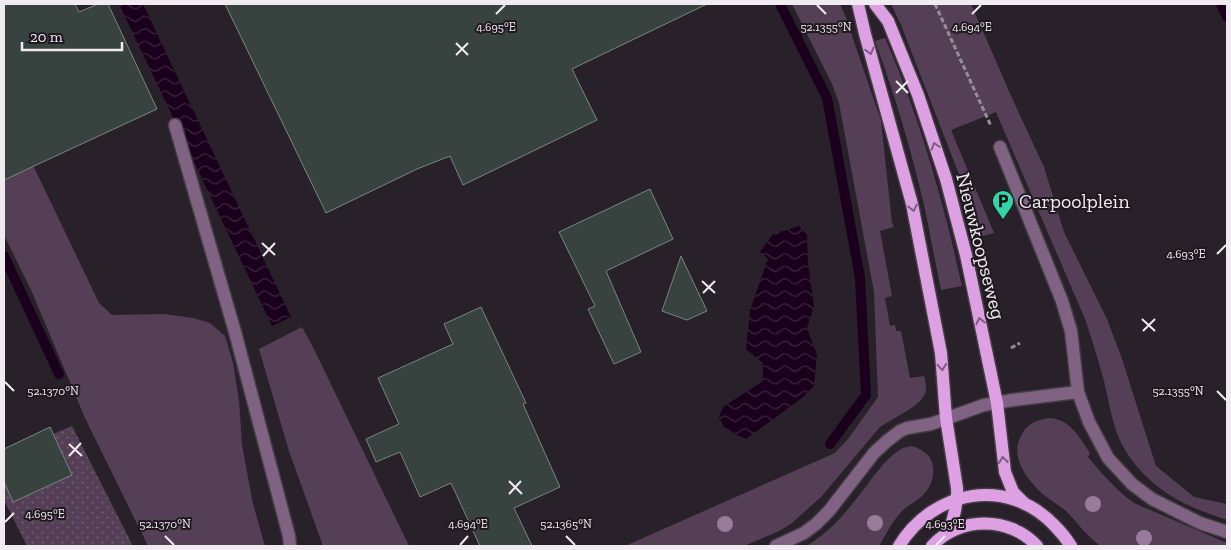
<svg xmlns="http://www.w3.org/2000/svg" width="1231" height="550" font-family="'Zilla Slab',serif">
<style>
.green{fill:#553f57}
.garden{fill:url(#garden-dots)}
.water{fill:url(#water-waves)}
.lines{fill:none;stroke-linecap:round;stroke-linejoin:round}
.stream{stroke:#1a001d;stroke-width:10}
.building{fill:#38433f;stroke:#798681}
.minor-casing{stroke:#443d45;stroke-width:15}
.major-casing{stroke:#443d45;stroke-width:15}
.path{stroke:#948e95;stroke-width:3;stroke-dasharray:5 2.5;stroke-linecap:butt}
.minor{stroke:#806382;stroke-width:12}
.major{stroke:#dda0e2;stroke-width:12}
.tree{fill:#997c9b}
.oneway{stroke:#7e5c80}
.ticks{fill:none;stroke:#efebf0;stroke-width:2}
.labels{text-anchor:middle;stroke-width:4;stroke-linejoin:round;paint-order:stroke}
.poi-label{font-size:20px;fill:#efebf0;stroke:#1f181f;text-anchor:start}
.street-label{font-size:20px;fill:#efebf0;stroke:#1f181f}
.ticks-label{font-size:12px;text-anchor:middle;fill:#efebf0;stroke:#1f181f;stroke-width:4;stroke-linejoin:round;paint-order:stroke}
</style>
<defs>
<pattern id="garden-dots" width="8" height="8" patternUnits="userSpaceOnUse" patternTransform="scale(1.25)"><rect width="8" height="8" fill="#553f57"/><path d="M2 2h.1M6 6h.1" fill="none" stroke="#6e5b6f" stroke-width="1.8" stroke-linecap="round"/></pattern>
<pattern id="water-waves" width="16" height="10" patternUnits="userSpaceOnUse" patternTransform="scale(1.25)"><rect width="16" height="10" fill="#1a001d"/><path d="M0 5q4-4 8 0t8 0" fill="none" stroke="#3c253e"/></pattern>
</defs>
<rect width="100%" height="100%" fill="#282129"/>
<g class="green">
<path d="M792,4H840L846,18L881,121L892,223L894,227L880,231L892,296L885,298L890,326L895,325L896,331H901L910,378L924,376C925,379 926,384 926,388C927,405 891,418 879,428L822,496L791,524L777,532L744,546H625L835,453L848,439L878,397L874,292L839,103L832,84Z"/>
<path d="M891,4H971L1012,98L1044,167L1064,232L1107,319L1122,359L1156,466L1194,497L1227,504V520C1207,513 1186,506 1168,494C1146,479 1126,458 1117,433C1111,416 1108,398 1104,381C1098,360 1092,339 1085,319L996,112L951,130L994,233L983,236L901,25Z"/>
<path d="M885,38C909,93 929,153 944,212C951,236 956,261 962,286L941,290C936,265 931,240 926,214C913,156 896,98 875,41Z"/>
<polygon points="32,163 99,303 112,315 164,314 193,318 210,323 225,336 233,363 239,400 242,445 253,504 265,546 148,546 85,418 31,290 4,235 4,176"/>
<polygon points="302,327 312,345 409,546 323,546 289,451 259,349"/>
<path d="M1050,418C1071,420 1079,437 1090,453L1088,457C1102,474 1116,490 1134,503L1227,543V546H1101C1087,537 1078,523 1066,511C1059,505 1051,501 1044,495C1029,482 1010,458 1020,438C1026,424 1035,420 1050,418Z"/>
<path d="M912,446C919,448 928,453 931,460C936,471 932,485 925,493C919,500 910,504 903,510C893,520 886,534 879,546H806C826,535 843,516 857,498C870,482 883,460 901,449C904,447 909,447 912,446Z"/>
</g>
<polygon class="garden" points="72,426 133,546 27,546 4,500 4,455"/>
<g class="water">
<polygon points="119,4 143,4 291,317 272,326"/>
<polygon points="799,226 807,235 808,263 814,306 807,328 817,355 814,386 802,398 746,439 725,429 719,417 723,407 763,381 763,363 746,349 750,310 768,259 760,252 773,234"/>
</g>
<g class="lines">
<g class="stream">
<polyline points="780,4 827,98 860,278 866,395 830,444"/>
<polyline points="1221,4 1227,17"/>
<polyline points="4,256 59,374"/>
</g>
</g>
<g class="building">
<polygon points="4,4 75,4 79,12 98,4 108,4 157,109 4,180"/>
<polygon points="225,4 707,4 572,69 597,120 463,185 450,156 417,169 326,213"/>
<polygon points="650,189 673,239 606,271 641,352 614,364 588,309 595,306 559,232"/>
<polygon points="681,256 707,311 687,320 662,311"/>
<polygon points="481,307 526,403 523,404 560,487 514,508 532,546 480,546 451,483 420,497 400,452 376,462 366,439 399,424 378,378 453,344 444,324"/>
<polygon points="50,427 72,475 13,502 4,482 4,449"/>
</g>
<g class="lines">
<g class="minor-casing">
<g id="minor">
<polyline points="175,125 235,332 289,536 290,546"/>
<polyline points="1000,147 1062,301 1071,331 1078,392 1089,422 1108,458 1132,484 1152,499 1200,523 1227,532"/>
<polyline points="776,546 804,533 816,524 829,511 874,453 887,441 900,431 907,428 931,424 984,405 1013,400 1078,392"/>
</g>
</g>
<g class="major-casing">
<g id="major">
<path d="M858,4L865,34L912,204L941,353L946,418L957,488C958,504 954,518 948,533"/>
<polyline points="875,4 888,21 918,95 946,179 966,255 997,403 1005,472 1013,492 1024,503"/>
<path d="M899,546C933,490 1007,476 1054,525C1060,531 1066,538 1071,546"/>
<path d="M932,546C959,516 1010,516 1037,546"/>
</g>
</g>
<g class="path">
<polyline points="935,4 991,126"/>
<polyline points="1011,348 1020,343"/>
</g>
<use href="#minor" class="minor"/>
<use href="#major" class="major"/>
</g>
<g class="tree">
<circle cx="1093" cy="504" r="8"/>
<circle cx="875" cy="523" r="8"/>
<circle cx="725" cy="524" r="8"/>
<circle cx="1144" cy="538" r="8"/>
</g>
<defs><path id="oneway-chevron" d="M-2-3.5L2.5 0L-2 3.5" fill="none" stroke-width="1.6" stroke-linecap="round" stroke-linejoin="round" transform="scale(1.25)"/></defs>
<g class="oneway">
<use href="#oneway-chevron" transform="translate(870 51) rotate(75)"/>
<use href="#oneway-chevron" transform="translate(935 146) rotate(-108)"/>
<use href="#oneway-chevron" transform="translate(913 208) rotate(78)"/>
<use href="#oneway-chevron" transform="translate(980 321) rotate(-102)"/>
<use href="#oneway-chevron" transform="translate(942 367) rotate(85)"/>
<use href="#oneway-chevron" transform="translate(1003 460) rotate(-97)"/>
</g>
<path class="ticks" d="M817,5L826,14M496,14L505,5M972,14L981,5M456,43L468,55M456,55L468,43M896,81L908,93M896,93L908,81M262,243L275,255M1217,254L1226,245M263,256L275,243M702,281L715,293M703,293L715,281M1142,319L1155,331M1143,331L1155,319M5,382L14,391M1217,391L1226,400M69,444L82,456M69,456L81,443M509,481L522,494M509,494L521,481M5,522L14,513M165,536L174,545M566,536L575,545M460,545L468,536M936,545L945,536"/>
<defs>
<g id="parking-pin" transform="scale(1.125)"><path d="M0 17L-7.5 6A9.5 9.5 0 1 1 7.5 6Z" fill="#32d4a9" stroke="#1f181f"/><path d="M-3.5-5.5H1a3.5 3.5 0 0 1 0 7H-1V5.5H-3.5ZM-1-3.4V-.6H.8a1.4 1.4 0 0 0 0-2.8Z" fill="#111"/></g>
</defs>
<g fill-rule="evenodd">
<use href="#parking-pin" x="1003" y="201"/>
</g>
<g class="labels">
<g class="poi-label">
<text x="1019" y="208">Carpoolplein</text>
</g>
<g class="street-label">
<text transform="translate(981 246) rotate(76)" y="7">Nieuwkoopseweg</text>
</g>
</g>
<g class="ticks-label">
<text x="826" y="31">52.1355°N</text>
<text x="496" y="31">4.695°E</text>
<text x="972" y="31">4.694°E</text>
<text x="1186" y="258">4.693°E</text>
<text x="53" y="395">52.1370°N</text>
<text x="1178" y="395">52.1355°N</text>
<text x="45" y="518">4.695°E</text>
<text x="468" y="528">4.694°E</text>
<text x="945" y="528">4.693°E</text>
<text x="165" y="528">52.1370°N</text>
<text x="566" y="528">52.1365°N</text>
</g>
<rect width="1231" height="550" fill="none" stroke="#efebf0" stroke-width="10"/>
<path d="M22 42v8h100v-8" fill="none" stroke="#efebf0" stroke-width="2.5"/>
<text x="30" y="42" font-size="15" fill="#efebf0" stroke="#1f181f" stroke-width="4" paint-order="stroke">20 m</text>
</svg>
